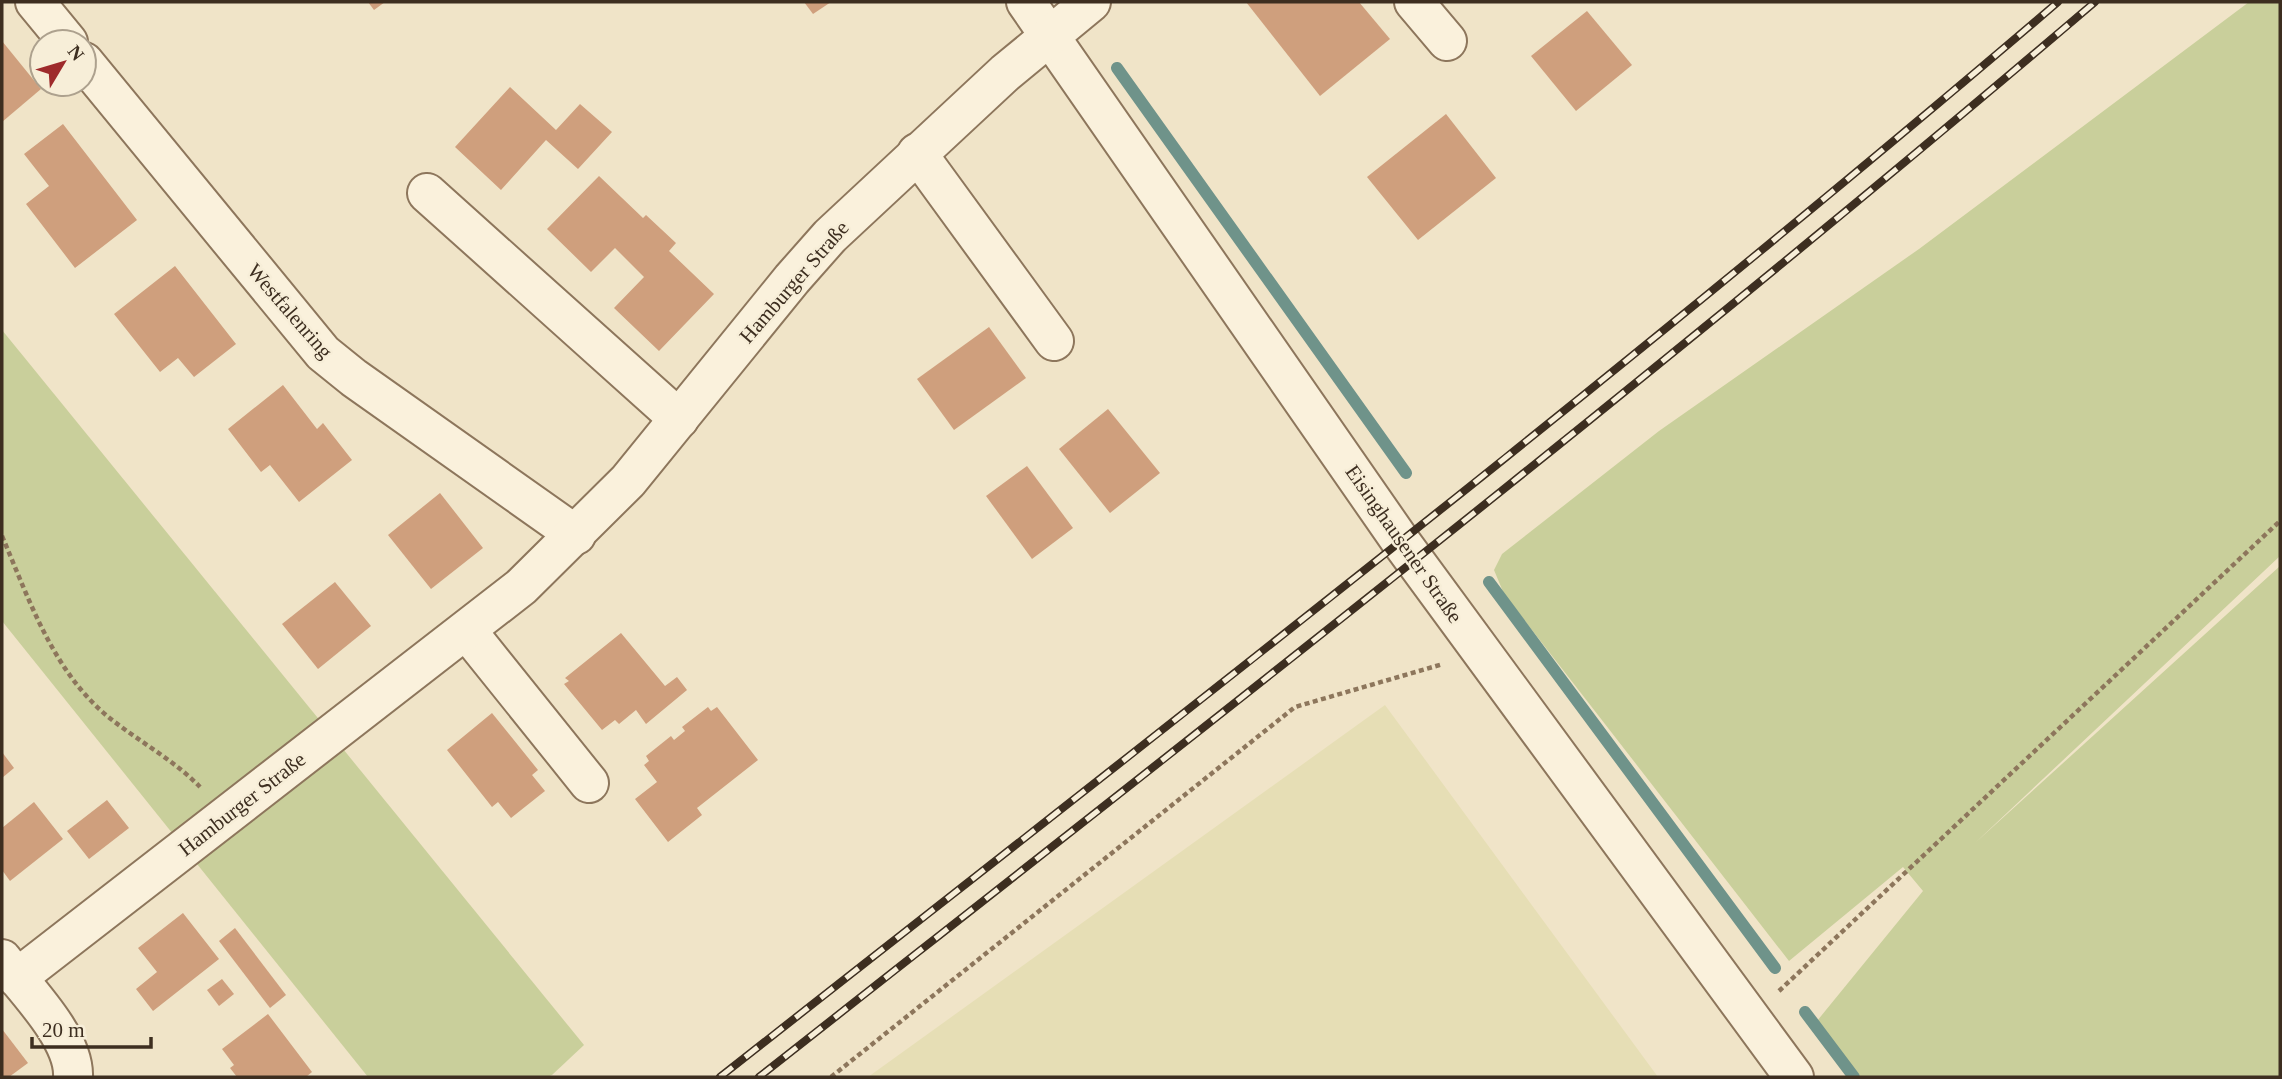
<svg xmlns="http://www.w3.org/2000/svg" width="2282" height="1079" font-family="'Times New Roman',serif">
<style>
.farmland{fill:#e6deb5}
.green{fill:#c9cf9b}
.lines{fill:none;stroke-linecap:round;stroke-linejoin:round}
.stream{stroke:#6f938a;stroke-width:12}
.building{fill:#cf9f7d}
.minor-casing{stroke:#8d765c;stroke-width:42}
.path{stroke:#8d765c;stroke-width:4.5;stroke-dasharray:5 3.5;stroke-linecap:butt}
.minor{stroke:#faf1dc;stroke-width:38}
.rail-casing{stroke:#3d2e20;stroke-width:8}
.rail{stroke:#f7eed8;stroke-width:5;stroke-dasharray:16;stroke-linecap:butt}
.labels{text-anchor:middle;stroke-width:5;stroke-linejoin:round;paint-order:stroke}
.street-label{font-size:21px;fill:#3d2e20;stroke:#f7eed8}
</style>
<rect width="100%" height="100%" fill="#f0e4c8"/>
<polygon class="farmland" points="1385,705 1658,1077 868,1077"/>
<g class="green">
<polygon points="2249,2 2280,2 2280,556 1975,843 2280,566 2280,1077 1861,1077 1817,1021 1923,891 1903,867 1789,961 1504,594 1494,570 1502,554 1659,431 1919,249"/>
<polygon points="2,330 584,1045 552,1075 547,1077 368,1077 2,621"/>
</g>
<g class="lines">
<g class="stream">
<polyline points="1117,68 1406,473"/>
<polyline points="1489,582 1775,968"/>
<polyline points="1805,1012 1854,1077"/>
</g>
</g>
<g class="building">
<polygon points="368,2 385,2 374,10"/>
<polygon points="804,2 831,2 813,14"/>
<polygon points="1246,2 1359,2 1390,39 1320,96"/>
<polygon points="1587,11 1632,65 1576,111 1531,56"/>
<polygon points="2,41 41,89 2,122"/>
<polygon points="510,87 556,130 580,104 612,132 578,169 546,140 501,190 455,147"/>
<polygon points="1446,114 1496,178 1418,240 1367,177"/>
<polygon points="63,124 137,220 75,268 26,204 49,186 24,154"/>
<polygon points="599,176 643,218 646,215 676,243 669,251 714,294 659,351 614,308 644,277 615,248 591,272 547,229"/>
<polygon points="175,266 236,344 194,377 178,358 160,372 114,314"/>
<polygon points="989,327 1026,378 954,430 917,379"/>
<polygon points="283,385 317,429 323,423 352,460 299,502 270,465 261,472 228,429"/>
<polygon points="1108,409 1160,473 1110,513 1059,449"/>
<polygon points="1027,466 1073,528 1032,559 986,496"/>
<polygon points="440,493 483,548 431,589 388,535"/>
<polygon points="335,582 371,626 318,669 282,624"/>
<polygon points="621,633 665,686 677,677 687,690 646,724 636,710 619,724 615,720 602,730 564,684 569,681 565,678"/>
<polygon points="708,707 711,711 717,707 758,760 697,808 702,815 668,842 635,799 657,782 644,765 649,761 646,756 671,736 674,740 685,731 682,727"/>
<polygon points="492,713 538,770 532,775 545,791 511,818 498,802 492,807 447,750"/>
<polygon points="2,752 14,768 2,778"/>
<polygon points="107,800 129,828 89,859 67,831"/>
<polygon points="34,802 63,839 10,881 2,870 2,828"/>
<polygon points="183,913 219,959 153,1011 136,989 157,972 138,948"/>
<polygon points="235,928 286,995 270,1008 219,941"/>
<polygon points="222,979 234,994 219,1006 207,990"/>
<polygon points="268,1014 312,1072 306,1077 237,1077 230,1068 234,1065 222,1049"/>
<polygon points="2,1029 28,1063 9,1077 2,1077"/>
</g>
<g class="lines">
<g class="minor-casing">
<g id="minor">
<polyline points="35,2 68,42"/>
<polyline points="1026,2 1401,542 1794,1077"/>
<polyline points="1414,2 1447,41"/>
<polyline points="84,62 323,353 354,378 576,535"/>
<polyline points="917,153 1054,341"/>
<polyline points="427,193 679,419"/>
<polyline points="467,631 589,783"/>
<path d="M2,959C25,989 75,1038 73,1077"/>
<polyline points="17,978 521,587 628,481 792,279 830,236 1005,73 1091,2"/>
</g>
</g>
<g class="path">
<path d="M2,536C29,599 52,669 106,715C136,740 173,759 200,787"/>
<polyline points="1779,991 2280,521"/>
<polyline points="831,1077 1295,707 1443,664"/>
</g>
<use href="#minor" class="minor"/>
<g class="rail-casing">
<g id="rail">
<path d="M720,1077C1170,723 1623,374 2058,2"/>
<path d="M759,1077C1208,724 1660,373 2095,2"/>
</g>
</g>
<use href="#rail" class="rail"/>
</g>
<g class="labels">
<g class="street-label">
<text transform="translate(794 282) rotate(-49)" y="7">Hamburger Straße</text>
<text transform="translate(290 311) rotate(49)" y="7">Westfalenring</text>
<text transform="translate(1404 544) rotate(55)" y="7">Eisinghausener Straße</text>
<text transform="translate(242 804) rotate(-38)" y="7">Hamburger Straße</text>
</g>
</g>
<rect width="2282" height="1079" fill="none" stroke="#3d2e20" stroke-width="7"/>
<g transform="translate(63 63) rotate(52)"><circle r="33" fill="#f7eed8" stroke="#ada18e" stroke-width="2"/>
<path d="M0-5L12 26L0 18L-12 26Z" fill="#9e2a2b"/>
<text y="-10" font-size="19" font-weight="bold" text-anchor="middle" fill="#3d2e20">N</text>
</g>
<path d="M32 1037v10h119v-10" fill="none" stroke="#3d2e20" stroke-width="3.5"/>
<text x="42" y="1037" font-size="21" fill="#3d2e20" stroke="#f7eed8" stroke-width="5" paint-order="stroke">20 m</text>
</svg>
